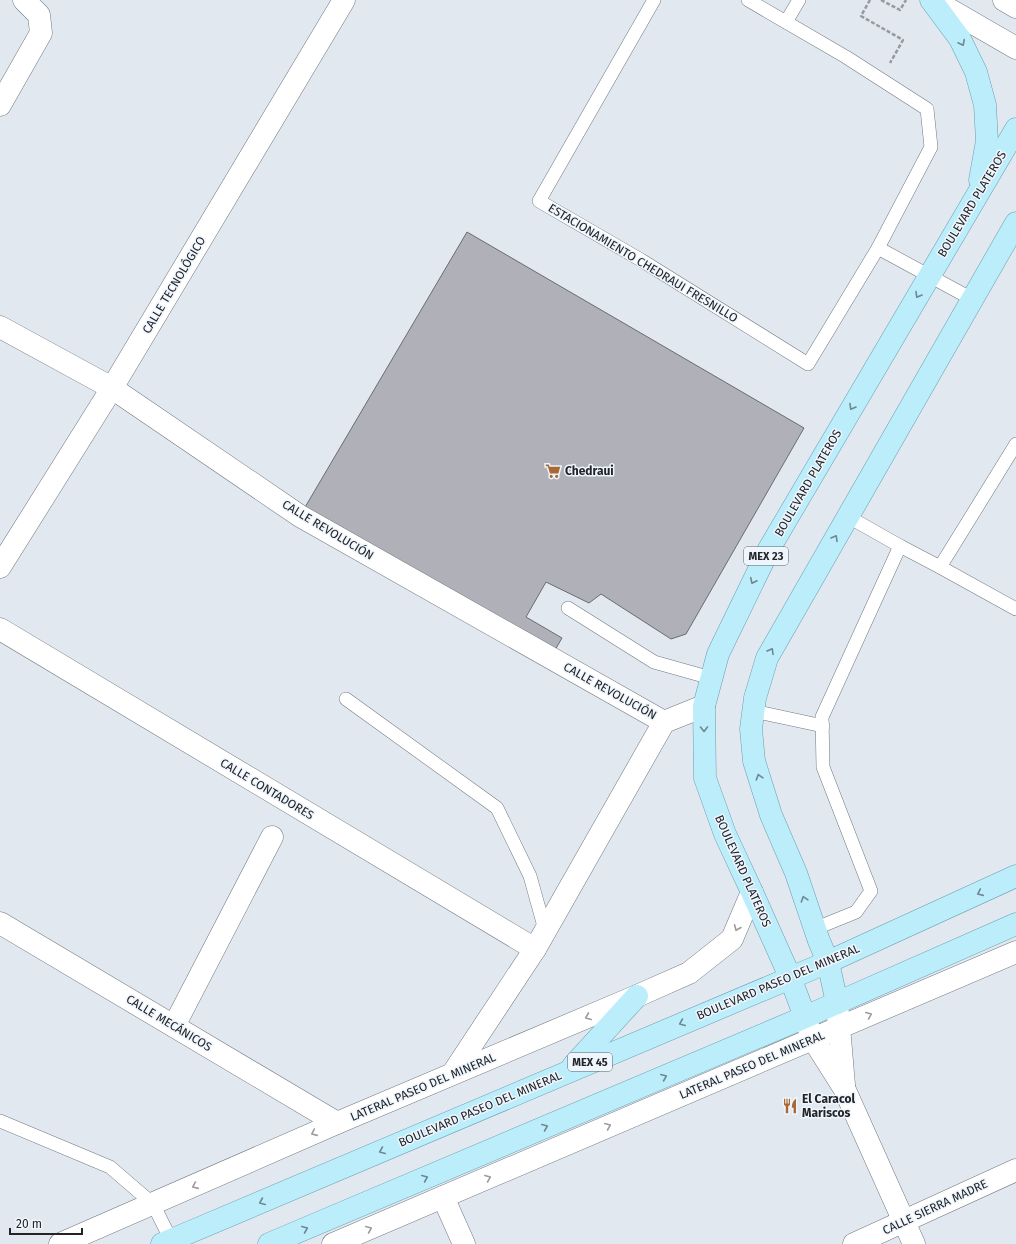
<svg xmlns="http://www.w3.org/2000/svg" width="1016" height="1244" font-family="'Fira Sans',sans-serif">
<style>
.building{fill:#b0b0b9;stroke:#6b6b73}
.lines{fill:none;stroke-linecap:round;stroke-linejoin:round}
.service-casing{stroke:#737980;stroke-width:14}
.minor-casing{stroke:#737980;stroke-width:23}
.tertiary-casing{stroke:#737980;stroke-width:23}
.secondary-casing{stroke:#737980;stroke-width:23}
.primary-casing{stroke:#689fb0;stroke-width:23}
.path{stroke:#959a9f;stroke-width:2.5;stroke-dasharray:4 2;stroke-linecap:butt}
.service{stroke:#fff;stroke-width:13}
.minor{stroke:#fff;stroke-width:22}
.tertiary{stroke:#fff;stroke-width:22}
.secondary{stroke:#fff;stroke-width:22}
.primary{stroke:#bbedfb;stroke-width:22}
.oneway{stroke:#6e8891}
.oneway2{stroke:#9c9c9e}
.labels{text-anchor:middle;stroke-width:3;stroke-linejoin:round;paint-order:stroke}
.shield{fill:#eef5fc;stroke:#5f6367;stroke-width:1}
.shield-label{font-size:11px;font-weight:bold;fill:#222427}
.street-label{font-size:12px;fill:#222427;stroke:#eef5fc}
.poi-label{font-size:12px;font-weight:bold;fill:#222427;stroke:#eef5fc;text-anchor:start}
</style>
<rect width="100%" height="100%" fill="#e1e8ef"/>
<polygon class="building" points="467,232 804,428 686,634 671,639 601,594 589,603 546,582 526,617 562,638 555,650 301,514"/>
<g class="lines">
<g class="service-casing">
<g id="service">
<polyline points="654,0 539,201 641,260 808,364 878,248 972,299"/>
<polyline points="748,0 846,57 927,109 931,147 878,248"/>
<polyline points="786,22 799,0"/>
<polyline points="1016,444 940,567 1016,609"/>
<polyline points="847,516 900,546"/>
<polyline points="568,608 654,662 711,678"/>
<polyline points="346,699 497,808 530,876 545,930"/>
<polyline points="753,711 823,726"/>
<polyline points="814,929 856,912 871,891 823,767 822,717 900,546 940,567"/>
<polyline points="0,1121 110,1167 153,1204 171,1240"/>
</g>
</g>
<g class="minor-casing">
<g id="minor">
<polyline points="0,105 41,33 39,15 24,0"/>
<polyline points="0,327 112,388 300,516 664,722"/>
<polyline points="0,567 112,388 344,0"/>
<polyline points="0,629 535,949"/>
<polyline points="0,923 337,1123"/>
<polyline points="837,1003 844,1085"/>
<polyline points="806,1021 813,1039 844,1088 914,1244"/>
<polyline points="174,1026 272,837"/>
<polyline points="453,1073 535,949 664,722 704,706"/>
<polyline points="443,1197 464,1244"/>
<polyline points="854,1244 1016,1170"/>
</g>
</g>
<g class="tertiary-casing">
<g id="tertiary">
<polyline points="60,1244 337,1123 637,996 689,973 732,939 752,892"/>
<polyline points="333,1244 1016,952"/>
</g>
</g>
<g class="secondary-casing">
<g id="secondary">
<polyline points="933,0 1016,48"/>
<polyline points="1004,0 1016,7"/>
</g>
</g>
<g class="primary-casing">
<g id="primary">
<polyline points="931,0 960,39 976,72 985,105 987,141 980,180"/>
<polyline points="837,1003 828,962 819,941 796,873 771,815 754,761 751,729 755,698 767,658 1016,223"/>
<polyline points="805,1017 790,977 752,892 725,834 705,778 704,706 718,654 769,549 1016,129"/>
<polyline points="573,1066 637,996"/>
<polyline points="162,1244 828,962 1016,876"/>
<polyline points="269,1244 805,1017 1016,924"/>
</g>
</g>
<g class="path">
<polyline points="870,0 861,16 903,40 890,63"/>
<polyline points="881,0 900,10 906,0"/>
</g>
<use href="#service" class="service"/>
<use href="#minor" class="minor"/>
<use href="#tertiary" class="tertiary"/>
<use href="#secondary" class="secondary"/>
<use href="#primary" class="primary"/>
</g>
<defs><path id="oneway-chevron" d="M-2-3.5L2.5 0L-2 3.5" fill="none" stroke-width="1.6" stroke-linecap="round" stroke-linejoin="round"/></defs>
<g class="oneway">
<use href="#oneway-chevron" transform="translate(962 43) rotate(63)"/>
<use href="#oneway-chevron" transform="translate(918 295) rotate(120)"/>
<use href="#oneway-chevron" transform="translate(852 407) rotate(120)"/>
<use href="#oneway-chevron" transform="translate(835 538) rotate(-60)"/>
<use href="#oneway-chevron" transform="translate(753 581) rotate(116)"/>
<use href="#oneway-chevron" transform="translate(771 651) rotate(-61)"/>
<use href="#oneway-chevron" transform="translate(704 729) rotate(89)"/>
<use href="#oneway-chevron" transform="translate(759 777) rotate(-107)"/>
<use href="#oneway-chevron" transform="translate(980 893) rotate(156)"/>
<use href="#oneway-chevron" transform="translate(804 899) rotate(-108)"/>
<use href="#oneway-chevron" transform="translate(682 1023) rotate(157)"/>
<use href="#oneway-chevron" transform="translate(664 1077) rotate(-23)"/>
<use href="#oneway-chevron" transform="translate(545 1127) rotate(-23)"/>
<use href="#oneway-chevron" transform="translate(382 1151) rotate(157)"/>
<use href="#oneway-chevron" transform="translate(425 1178) rotate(-23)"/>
<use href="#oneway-chevron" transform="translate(262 1202) rotate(157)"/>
<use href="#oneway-chevron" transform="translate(305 1229) rotate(-23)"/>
</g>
<g class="oneway2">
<use href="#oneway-chevron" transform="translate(737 928) rotate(113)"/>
<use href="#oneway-chevron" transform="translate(869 1015) rotate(-23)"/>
<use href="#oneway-chevron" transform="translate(588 1017) rotate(157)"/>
<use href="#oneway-chevron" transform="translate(608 1126) rotate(-23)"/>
<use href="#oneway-chevron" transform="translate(314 1133) rotate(156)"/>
<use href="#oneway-chevron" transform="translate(488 1178) rotate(-23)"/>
<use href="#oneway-chevron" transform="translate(195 1186) rotate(156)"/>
<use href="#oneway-chevron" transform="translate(369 1229) rotate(-23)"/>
</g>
<defs>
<g id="supermarket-bare" transform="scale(1.2)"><path d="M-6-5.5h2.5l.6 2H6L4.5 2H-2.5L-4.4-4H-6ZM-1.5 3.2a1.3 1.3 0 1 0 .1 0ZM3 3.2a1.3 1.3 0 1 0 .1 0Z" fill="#aa6934" stroke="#eef5fc" stroke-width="2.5" paint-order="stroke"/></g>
<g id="restaurant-bare" transform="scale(1.2)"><path d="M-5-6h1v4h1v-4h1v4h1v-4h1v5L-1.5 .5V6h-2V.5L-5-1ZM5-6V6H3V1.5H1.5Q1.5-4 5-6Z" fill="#aa6934" stroke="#eef5fc" stroke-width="2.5" paint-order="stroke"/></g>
</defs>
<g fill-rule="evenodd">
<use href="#supermarket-bare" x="553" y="471"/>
<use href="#restaurant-bare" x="790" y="1106"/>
</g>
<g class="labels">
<g class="shield">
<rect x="744" y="547" width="44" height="18" rx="3"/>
<rect x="568" y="1053" width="44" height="18" rx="3"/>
</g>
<g class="shield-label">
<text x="766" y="560">MEX 23</text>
<text x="590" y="1066">MEX 45</text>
</g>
<g class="street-label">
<text transform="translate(972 204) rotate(-59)" y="4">BOULEVARD PLATEROS</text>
<text transform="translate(643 263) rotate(31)" y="4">ESTACIONAMIENTO CHEDRAUI FRESNILLO</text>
<text transform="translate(174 285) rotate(-59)" y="4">CALLE TECNOLÓGICO</text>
<text transform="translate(808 483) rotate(-60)" y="4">BOULEVARD PLATEROS</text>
<text transform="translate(328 530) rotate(31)" y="4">CALLE REVOLUCIÓN</text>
<text transform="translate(610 691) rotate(29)" y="4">CALLE REVOLUCIÓN</text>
<text transform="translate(267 789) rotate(31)" y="4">CALLE CONTADORES</text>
<text transform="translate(743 871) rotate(66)" y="4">BOULEVARD PLATEROS</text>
<text transform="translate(778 982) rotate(-23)" y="4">BOULEVARD PASEO DEL MINERAL</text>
<text transform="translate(169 1023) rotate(31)" y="4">CALLE MECÁNICOS</text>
<text transform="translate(752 1065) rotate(-23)" y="4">LATERAL PASEO DEL MINERAL</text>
<text transform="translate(423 1087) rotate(-23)" y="4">LATERAL PASEO DEL MINERAL</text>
<text transform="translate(480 1109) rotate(-23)" y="4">BOULEVARD PASEO DEL MINERAL</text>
<text transform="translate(935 1207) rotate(-25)" y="4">CALLE SIERRA MADRE</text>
</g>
<g class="poi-label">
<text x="565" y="475">Chedraui</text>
<text x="802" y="1103">El Caracol<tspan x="802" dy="14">Mariscos</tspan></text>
</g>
</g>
<path d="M10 1228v6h72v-6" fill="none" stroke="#222427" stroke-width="2"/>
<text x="16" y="1228" font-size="12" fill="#222427" stroke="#eef5fc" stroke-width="3" paint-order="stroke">20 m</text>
</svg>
